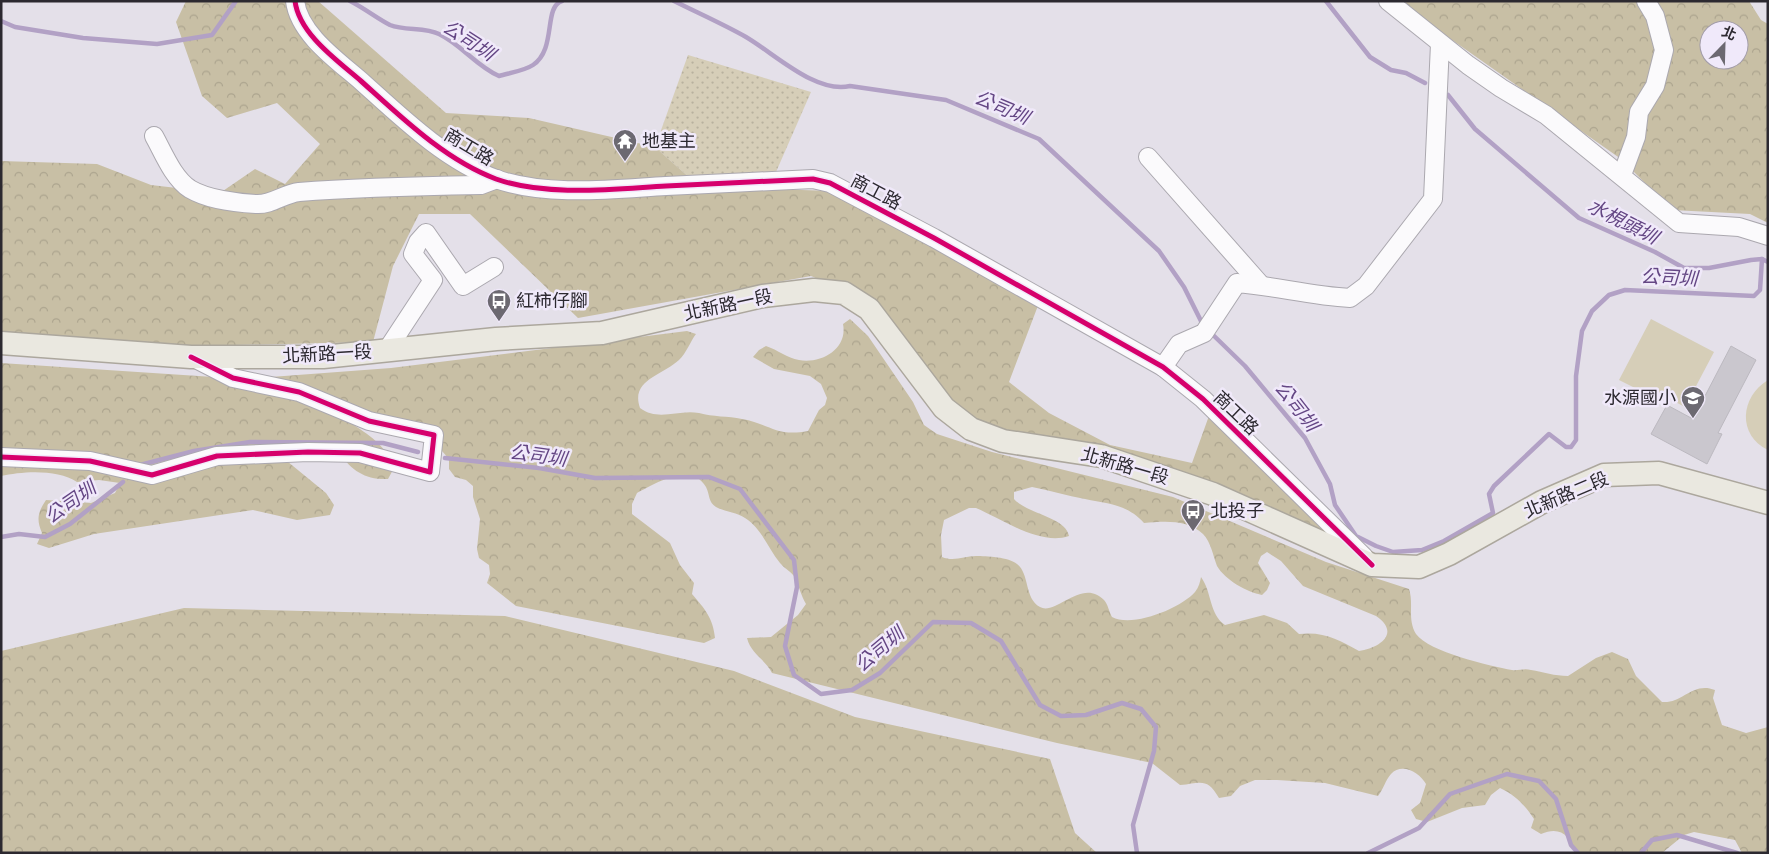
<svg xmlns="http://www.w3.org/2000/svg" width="1769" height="854" font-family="'Open Sans','Noto Sans TC',sans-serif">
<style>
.grass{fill:url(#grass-dots)}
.forest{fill:url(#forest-crowns);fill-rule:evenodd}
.garden{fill:#d6ceb8}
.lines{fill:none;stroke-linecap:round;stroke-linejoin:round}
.stream{stroke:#b2a1c5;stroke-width:4.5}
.building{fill:#cac7ce;stroke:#bcb9c0}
.minor-casing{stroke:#aba8af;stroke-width:20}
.major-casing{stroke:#aca79d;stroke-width:25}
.minor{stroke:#fbfafc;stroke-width:18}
.major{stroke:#eae8e0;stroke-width:22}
.cycleway-casing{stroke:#f0e9fa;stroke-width:8}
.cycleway{stroke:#d6006c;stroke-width:5}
.labels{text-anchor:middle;stroke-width:5;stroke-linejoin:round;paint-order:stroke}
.poi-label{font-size:18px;fill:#2c2930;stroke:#f0e9fa;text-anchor:start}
.street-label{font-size:18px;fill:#2c2930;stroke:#f0e9fa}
.water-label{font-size:19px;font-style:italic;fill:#644684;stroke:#f0e9fa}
</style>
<defs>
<pattern id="grass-dots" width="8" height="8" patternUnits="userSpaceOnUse" patternTransform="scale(1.25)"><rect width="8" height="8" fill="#d6ceb8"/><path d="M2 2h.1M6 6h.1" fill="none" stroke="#b8b19e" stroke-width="1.8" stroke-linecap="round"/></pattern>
<pattern id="forest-crowns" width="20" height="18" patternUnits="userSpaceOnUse" patternTransform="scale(1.25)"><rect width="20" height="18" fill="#c8bfa5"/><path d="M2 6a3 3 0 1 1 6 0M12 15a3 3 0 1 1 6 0" fill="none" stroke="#aca48e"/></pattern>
</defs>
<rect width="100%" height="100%" fill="#e4e0e9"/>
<polygon class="grass" points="688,55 811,92 769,188 700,187 655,147"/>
<g class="forest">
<polygon points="186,1 318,1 446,113 529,118 655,147 700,187 833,191 1039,303 1009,382 1049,413 1110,445 1192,463 1210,413 1371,560 965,421 872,301 811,276 578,318 470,214 419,214 393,266 373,342 60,349 1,343 1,161 97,164 151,185 220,193 255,169 285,184 320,144 277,103 227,118 202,96 176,22"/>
<path d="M1404,1H1749L1761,20L1768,24V223L1750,214L1672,210L1621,159L1428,23ZM1709,30H1739V60H1709Z"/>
<path d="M850,319L868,336L913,402L924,425L937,434L992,452L1173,497L1326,562L1409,589C1414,604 1407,619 1416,634C1429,652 1490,666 1512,670C1518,671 1524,668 1531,670C1543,672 1555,676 1568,676L1596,658L1612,652L1628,659L1636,676L1662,702C1682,704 1693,681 1715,690L1713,698L1722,725L1746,733L1768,727V853H1742L1735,840L1694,832L1684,835L1662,853H1576C1570,835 1560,826 1541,834L1531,828L1534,819C1525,805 1515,795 1500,788L1491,795L1485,805L1462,808L1427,822L1416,819L1411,810L1420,803L1426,784C1420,773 1402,762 1391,774C1386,779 1383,790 1378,796L1325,783L1277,780H1255L1240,786L1231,796L1219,798C1207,777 1201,783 1180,785L1152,763L1057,743L772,673C765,659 751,654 747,638L771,637L798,615L806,604C801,596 799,585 794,576C790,571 784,568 780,563C768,548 762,529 745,518C737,512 725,512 716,507C708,502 710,495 706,487C691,461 654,484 637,493L632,504V514L670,543L680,565L694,583L692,594C705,609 713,618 715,638L704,643L516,606L487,583L490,574L489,565L479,558L477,549L480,519L473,497V486L466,480L455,477L449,469V459L442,451L409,432L349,422C368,434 387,446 394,468L388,479C366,480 352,471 340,454L282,457L326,493L334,505L330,515L297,520L253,510L94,534L49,548L37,544L42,533C36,519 38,512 46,500L91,503L115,493L120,483L99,480L77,482C58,469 23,471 1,476V363L244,379L391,368L687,331L696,334C690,342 687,352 679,360C663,375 630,380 640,408C659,422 678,409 699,413C713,417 728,416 742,419C770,424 776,437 808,431L819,410L825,405L827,398L821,384L810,376L774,369L753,357L759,350L766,346C778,350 787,358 799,360C821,364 848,349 843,324ZM1032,487C1049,490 1067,496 1085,499C1108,504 1127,504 1144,523C1163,521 1188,519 1203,534C1211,542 1213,556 1217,566C1225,580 1247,592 1262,595L1267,590L1270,583L1258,563L1261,556L1267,552L1281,561L1303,586L1376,616C1401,633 1380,648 1359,651C1339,640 1324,631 1299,634L1287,623L1264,615L1225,625C1209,614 1212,592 1201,577C1200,582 1199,587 1195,592C1181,608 1133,628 1112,617C1109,612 1108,604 1104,600C1082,577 1056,616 1040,607C1024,598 1030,574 1017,564C1009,557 986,556 976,556C964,556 954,562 942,557L941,535L944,520L969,508H976C1002,519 1040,546 1069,536C1066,517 1027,514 1014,499V492Z"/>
<polygon points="184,608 505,616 734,671 855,717 1050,759 1075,833 1097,853 1,853 1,651"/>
</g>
<g class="garden">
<polygon points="1651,319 1714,352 1685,407 1658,393 1655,398 1619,380"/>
<path d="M1768,380V450C1737,435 1740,397 1768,380Z"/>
</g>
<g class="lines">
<g class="stream">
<path d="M350,1C364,8 378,19 390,25C405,31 425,27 439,34C462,45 476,66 499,76C509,73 524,71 533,65C557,49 543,7 562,1"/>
<path d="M674,1C698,13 723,24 746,37C775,54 816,94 850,86L946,100L1039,139L1159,251L1184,287L1203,325"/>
<polyline points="1326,1 1370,57 1391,70 1406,73 1425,83"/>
<polyline points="1,21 15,27 83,38 157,44 212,35 236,1"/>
<polyline points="1448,95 1475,129 1579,218 1655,252 1684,268 1709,268 1751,260 1762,259 1768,262"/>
<polyline points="1210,332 1245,366 1305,438 1330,484 1335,505 1356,536 1376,546 1393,552 1422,550 1444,541 1493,513 1489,494 1494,486 1549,434 1566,447 1571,447 1576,440 1576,376 1582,331 1592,311 1609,295 1625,290 1754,296 1760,290 1762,259"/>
<polyline points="445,458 539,468 595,478 709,477 740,489 794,560 797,587 785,646 794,675 821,694 852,690 880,673 933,622 971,623 1001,641 1040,705 1061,716 1086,715 1122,703 1141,709 1156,727 1154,751 1133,825 1137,853"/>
<polyline points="140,465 194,451 250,442 383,443 418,452"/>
<polyline points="1,537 19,534 45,537 70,524 123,482"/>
<polyline points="1368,853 1419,828 1450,794 1507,774 1539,781 1556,799 1571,845 1578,853"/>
<polyline points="1641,853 1652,840 1677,835 1737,853"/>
</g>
</g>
<polygon class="building" points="1731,346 1756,360 1718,433 1722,434 1707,464 1651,434 1667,405 1693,419"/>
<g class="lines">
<g class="minor-casing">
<g id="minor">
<path d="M295,1C299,34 338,61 361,81C401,117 445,160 496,179C547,197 613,189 666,186C715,184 764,181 813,179L830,183L934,238L1163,367L1203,399L1364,557"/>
<polyline points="1388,1 1468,65 1501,88 1546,115 1679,223 1739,227 1768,236"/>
<path d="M154,136C163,152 173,178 190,189C207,199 236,203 256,204C272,205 283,194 299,192C360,187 420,186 481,185L497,179"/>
<polyline points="1148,157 1261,285"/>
<polyline points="1622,175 1636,137 1639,112 1655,86 1664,50 1655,16 1646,1"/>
<polyline points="387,350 433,280 413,254 418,242 426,233 463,286 494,267"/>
<path d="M1163,367L1179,344L1204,333L1237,283C1275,286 1311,296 1350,298L1366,286L1433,199L1440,44"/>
<polyline points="1,457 90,461 152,475 217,456 308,452 360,453 430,472 434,435 369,421 299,392 233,378 194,358"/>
</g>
</g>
<g class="major-casing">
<polyline id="major" points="1,343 191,357 323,357 496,339 602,333 763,296 814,290 844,293 869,309 944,408 971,429 1003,441 1101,456 1213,494 1372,565 1419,567 1449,554 1542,502 1604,475 1659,473 1768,503"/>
</g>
<use href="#minor" class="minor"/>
<use href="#major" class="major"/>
<g class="cycleway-casing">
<g id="cycleway">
<path d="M295,1C299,34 338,61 361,81C401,117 445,160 496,179C547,197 613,189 666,186C715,184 764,181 813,179L830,183L934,238L1163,367L1203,399L1372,565"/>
<polyline points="1,457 90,461 152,475 217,456 308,452 360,453 430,472 434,435 369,421 299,392 233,378 191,357"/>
</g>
</g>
<use href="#cycleway" class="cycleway"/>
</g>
<defs>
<g id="temple-pin" transform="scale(1.25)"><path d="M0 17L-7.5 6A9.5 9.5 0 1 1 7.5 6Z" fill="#6c6971" stroke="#f0e9fa"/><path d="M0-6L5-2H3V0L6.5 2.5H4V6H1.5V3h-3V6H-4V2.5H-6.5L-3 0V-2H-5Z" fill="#fff"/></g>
<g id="bus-pin" transform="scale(1.25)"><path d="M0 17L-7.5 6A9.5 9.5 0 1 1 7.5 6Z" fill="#6c6971" stroke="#f0e9fa"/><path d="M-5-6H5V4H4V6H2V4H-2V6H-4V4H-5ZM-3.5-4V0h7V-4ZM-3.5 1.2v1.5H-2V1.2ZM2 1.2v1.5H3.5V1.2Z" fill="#fff"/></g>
<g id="school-pin" transform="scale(1.25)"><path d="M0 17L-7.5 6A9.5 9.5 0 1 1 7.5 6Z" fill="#6c6971" stroke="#f0e9fa"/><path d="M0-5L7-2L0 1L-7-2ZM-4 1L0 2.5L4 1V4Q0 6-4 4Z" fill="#fff"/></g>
</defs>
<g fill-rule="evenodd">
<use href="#temple-pin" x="625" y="141"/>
<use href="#bus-pin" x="499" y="301"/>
<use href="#school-pin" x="1693" y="398"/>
<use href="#bus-pin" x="1193" y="511"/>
</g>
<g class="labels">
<g class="poi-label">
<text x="642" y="147">地基主</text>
<text x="516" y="307">紅柿仔腳</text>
<text x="1676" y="404" text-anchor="end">水源國小</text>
<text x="1210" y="517">北投子</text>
</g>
<g class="street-label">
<text transform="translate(469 147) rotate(31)" y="6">商工路</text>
<text transform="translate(876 192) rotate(28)" y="6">商工路</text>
<text transform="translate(728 305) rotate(-12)" y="6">北新路一段</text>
<text transform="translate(327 354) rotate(-3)" y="6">北新路一段</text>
<text transform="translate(1236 413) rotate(44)" y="6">商工路</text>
<text transform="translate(1125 466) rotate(16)" y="6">北新路一段</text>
<text transform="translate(1566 495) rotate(-23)" y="6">北新路二段</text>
</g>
<g class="water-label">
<text transform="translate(469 40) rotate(33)" y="7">公司圳</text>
<text transform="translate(1002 107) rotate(23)" y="7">公司圳</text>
<text transform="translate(1623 221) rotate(27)" y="7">水梘頭圳</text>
<text transform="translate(1669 277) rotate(3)" y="7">公司圳</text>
<text transform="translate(1297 406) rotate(52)" y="7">公司圳</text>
<text transform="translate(538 455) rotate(8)" y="7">公司圳</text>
<text transform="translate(70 502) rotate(-35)" y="7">公司圳</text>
<text transform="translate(879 649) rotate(-40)" y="7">公司圳</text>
</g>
</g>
<rect width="1769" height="854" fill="none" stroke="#2c2930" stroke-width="5"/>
<g transform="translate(1724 45) rotate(23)"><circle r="24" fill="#f0e9fa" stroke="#a29ca9"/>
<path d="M0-4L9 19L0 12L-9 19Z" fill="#6c6971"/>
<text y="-8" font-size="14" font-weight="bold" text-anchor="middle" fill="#2c2930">北</text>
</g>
</svg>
